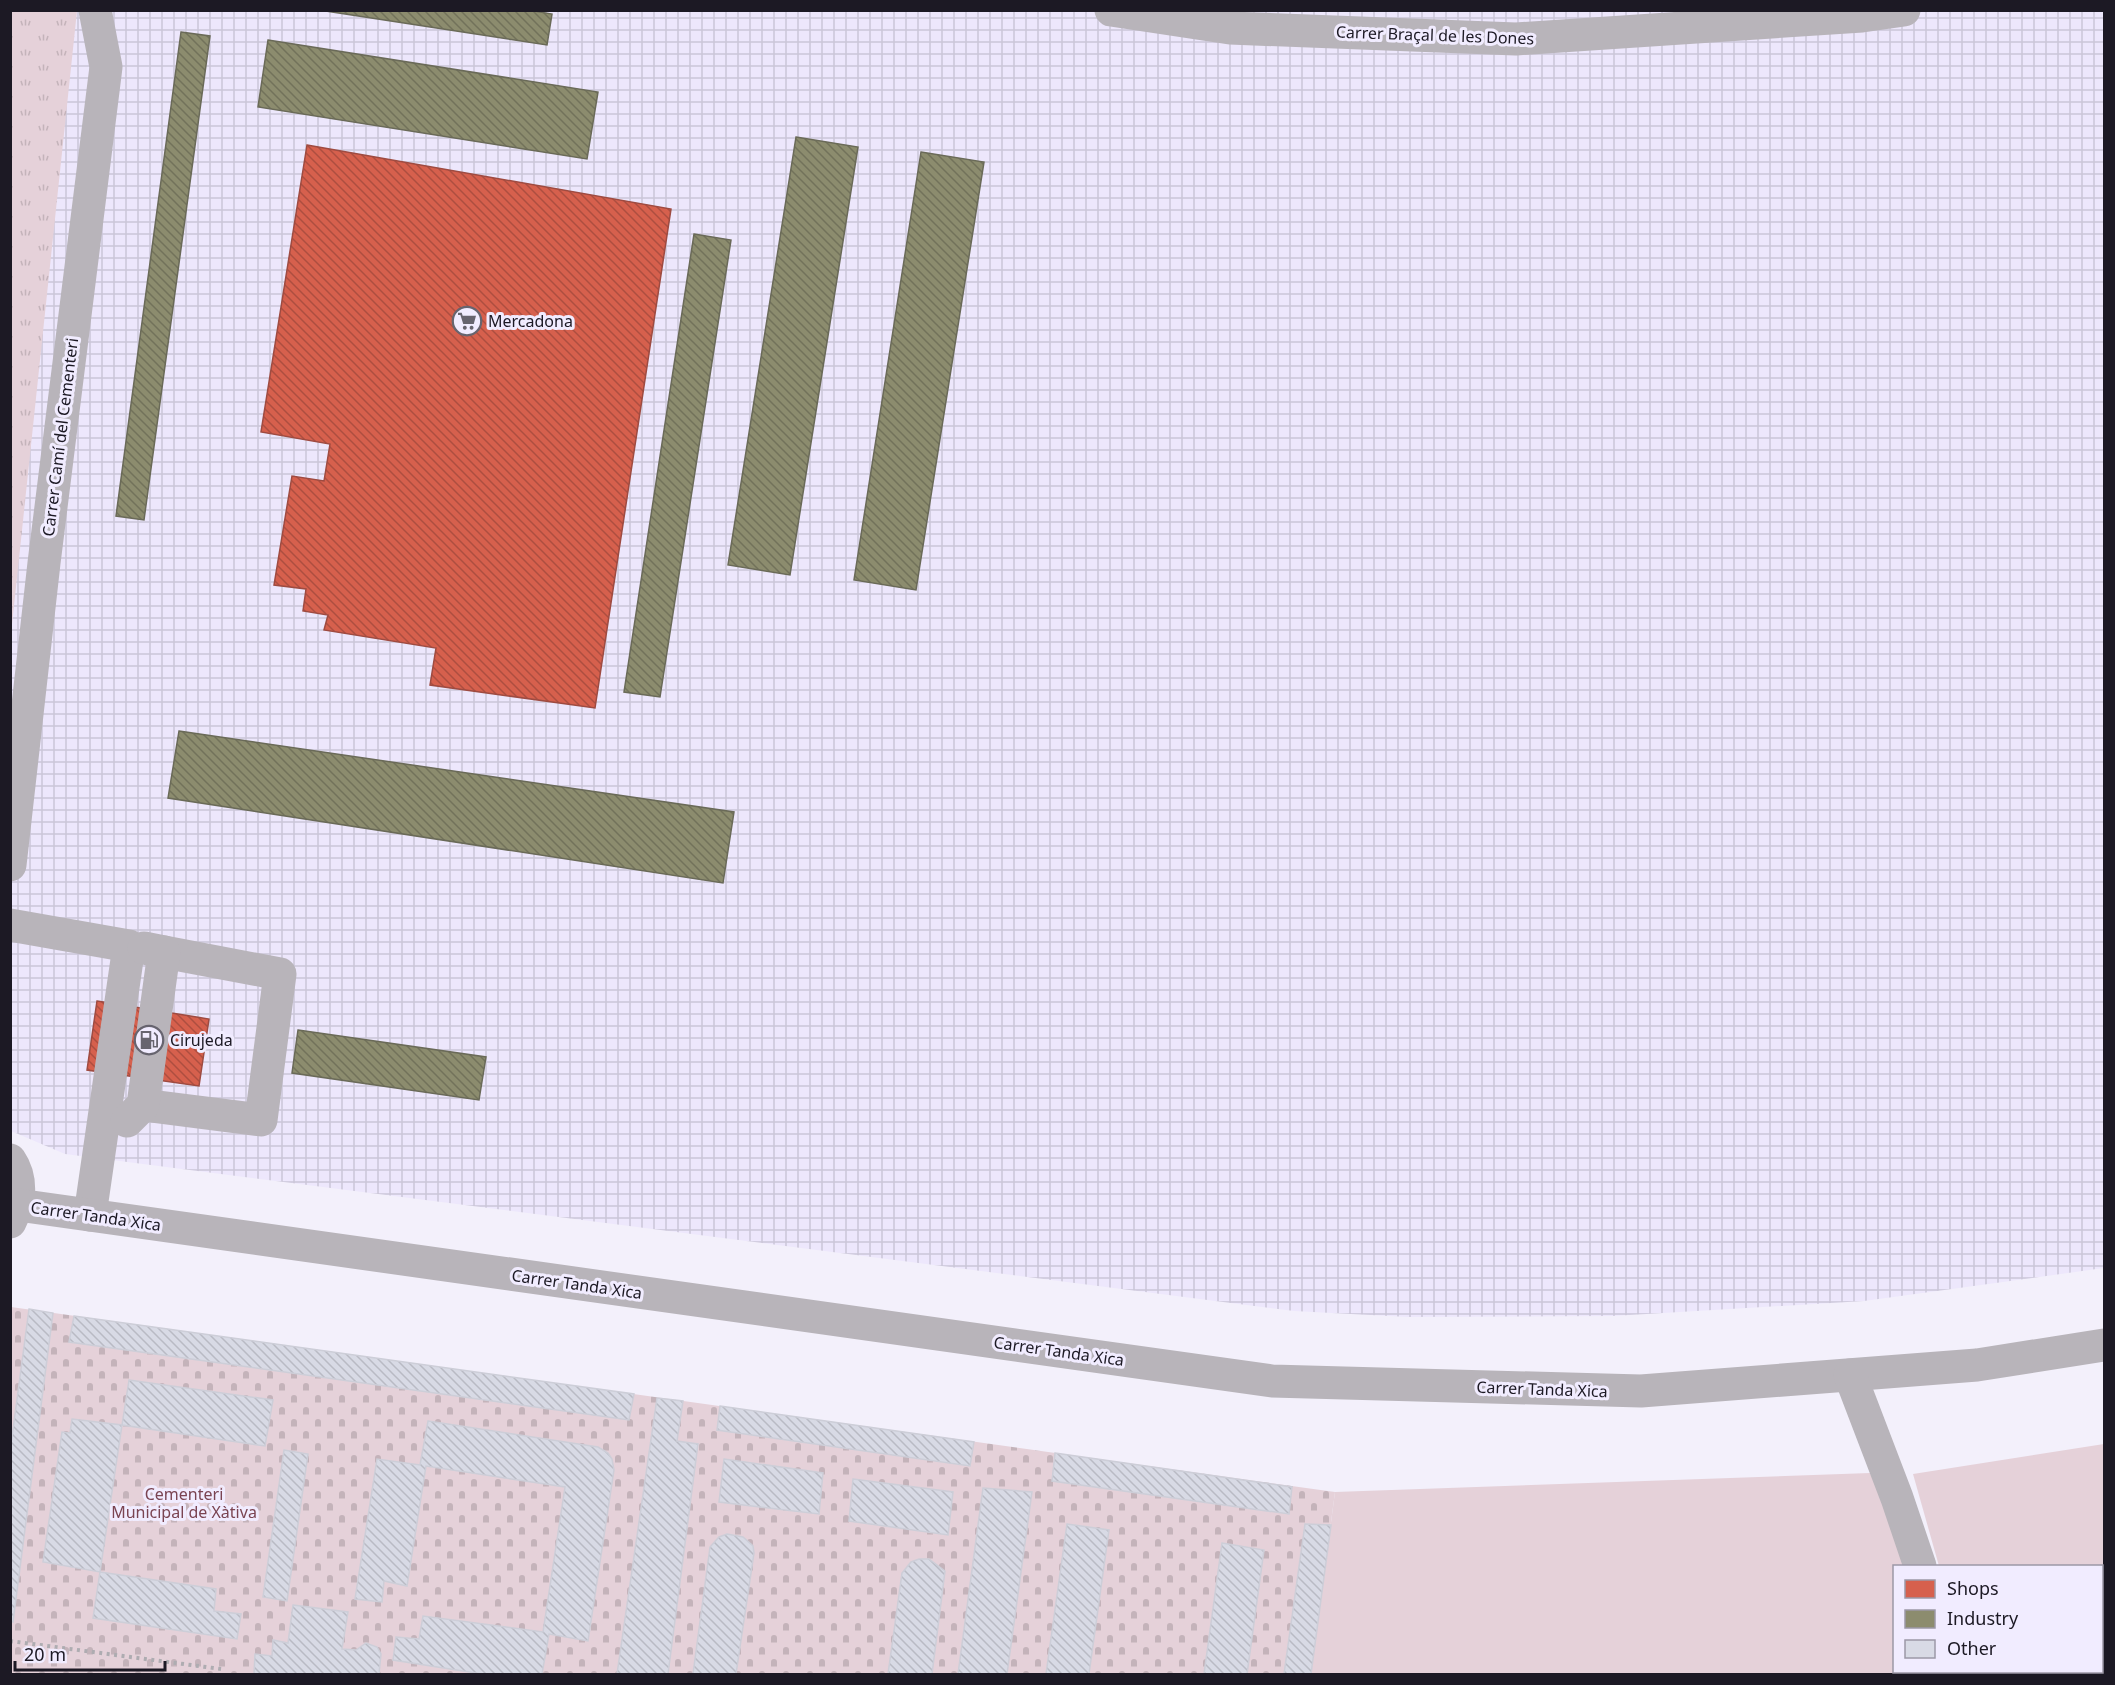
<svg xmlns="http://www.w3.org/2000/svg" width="2115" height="1685" font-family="'Noto Sans',sans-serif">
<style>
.industrial{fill:url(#industrial-grid)}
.green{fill:#e5d1d9}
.cemetery{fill:url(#cemetery-stones)}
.park{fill:url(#park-tufts)}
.shops{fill:url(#shops-back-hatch);stroke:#9e4b41;stroke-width:1.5}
.industry{fill:url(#industry-back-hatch);stroke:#6a6a58;stroke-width:1.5}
.building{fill:url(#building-back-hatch);stroke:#cdced8;stroke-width:1.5}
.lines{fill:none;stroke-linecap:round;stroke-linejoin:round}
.path{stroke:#aeacb1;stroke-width:4;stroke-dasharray:3 4.5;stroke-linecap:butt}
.minor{stroke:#b8b4ba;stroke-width:33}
.labels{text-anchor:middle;stroke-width:6;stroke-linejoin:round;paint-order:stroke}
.street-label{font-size:16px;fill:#1c1924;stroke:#f1ecff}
.poi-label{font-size:16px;fill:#1c1924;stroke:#f1ecff;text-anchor:start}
.park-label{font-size:16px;fill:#7a4452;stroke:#f1ecff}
</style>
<defs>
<pattern id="industrial-grid" width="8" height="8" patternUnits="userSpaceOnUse" patternTransform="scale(1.5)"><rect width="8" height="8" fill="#ede7fc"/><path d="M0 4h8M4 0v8" fill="none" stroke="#cbc6d8"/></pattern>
<pattern id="cemetery-stones" width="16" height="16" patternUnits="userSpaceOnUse" patternTransform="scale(1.5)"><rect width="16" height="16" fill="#e5d1d9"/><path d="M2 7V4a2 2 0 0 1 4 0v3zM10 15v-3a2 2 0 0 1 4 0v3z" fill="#c4b3ba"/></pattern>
<pattern id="park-tufts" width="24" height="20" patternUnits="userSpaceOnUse" patternTransform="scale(1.5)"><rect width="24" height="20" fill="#e5d1d9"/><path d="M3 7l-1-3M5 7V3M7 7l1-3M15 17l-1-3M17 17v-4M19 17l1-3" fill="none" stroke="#c4b3ba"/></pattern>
<pattern id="shops-back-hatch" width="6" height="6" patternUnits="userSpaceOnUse" patternTransform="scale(1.5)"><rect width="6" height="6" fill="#d6604d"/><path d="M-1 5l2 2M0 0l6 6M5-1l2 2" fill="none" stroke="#ad4e40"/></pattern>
<pattern id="industry-back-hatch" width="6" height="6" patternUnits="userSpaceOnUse" patternTransform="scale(1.5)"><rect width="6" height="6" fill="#8c8c6e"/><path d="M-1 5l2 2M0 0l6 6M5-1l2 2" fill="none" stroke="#72725a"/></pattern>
<pattern id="building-back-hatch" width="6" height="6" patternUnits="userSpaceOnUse" patternTransform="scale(1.5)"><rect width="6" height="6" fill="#d8dae5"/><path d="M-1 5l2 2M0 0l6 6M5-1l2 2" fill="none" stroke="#b9bac4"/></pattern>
</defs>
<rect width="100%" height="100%" fill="#f3f0fb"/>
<polygon class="industrial" points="10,11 2104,11 2104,1268 1864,1301 1613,1316 1408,1317 1294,1311 65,1154 11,1131"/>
<g class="green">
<polygon points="2104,1444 2104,1674 1953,1674 1953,1672 2102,1672 2102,1566 1939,1566 1913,1474"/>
<polygon points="1870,1473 1905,1549 1908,1566 1894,1566 1894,1672 1919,1672 1919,1674 1311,1674 1335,1492"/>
</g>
<polygon class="cemetery" points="11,1307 1335,1492 1311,1674 11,1674"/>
<polygon class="park" points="11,10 77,11 11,634 10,11"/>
<g class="shops">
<polygon points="307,145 671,209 595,708 430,685 436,648 324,630 328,615 303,611 306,589 274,585 292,476 324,481 330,444 261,432"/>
<polygon points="97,1001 209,1019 199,1086 87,1070"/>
</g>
<g class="industry">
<polygon points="319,10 528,10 552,14 547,45"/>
<polygon points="181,32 210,36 144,520 116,516"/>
<polygon points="268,40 598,92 587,159 258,107"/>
<polygon points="796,137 858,147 790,575 728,565"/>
<polygon points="921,152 984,162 916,590 854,580"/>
<polygon points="694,234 731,240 660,697 624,692"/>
<polygon points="179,731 734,812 723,883 168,798"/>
<polygon points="298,1030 486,1057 479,1100 292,1073"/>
</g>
<g class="building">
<polygon points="29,1309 53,1313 13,1622 10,1621 10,1452"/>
<polygon points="74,1316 634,1394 629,1420 69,1342"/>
<polygon points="129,1380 273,1400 265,1446 122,1425"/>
<polygon points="657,1398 683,1401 677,1441 698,1444 668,1674 617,1674"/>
<polygon points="720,1406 974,1442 970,1466 717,1430"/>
<polygon points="72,1419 122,1425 100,1572 43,1562 62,1432 70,1433"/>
<polygon points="428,1421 598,1447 608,1453 612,1459 614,1470 588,1641 549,1634 542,1674 482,1674 393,1660 396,1637 419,1639 423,1616 543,1632 565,1487 426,1466 407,1586 384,1581 382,1602 355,1599 377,1459 420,1465"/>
<polygon points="284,1450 308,1454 287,1601 263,1597"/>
<polygon points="1055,1453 1292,1487 1289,1514 1052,1481"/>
<polygon points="724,1459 823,1473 819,1514 719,1502"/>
<polygon points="853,1479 953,1492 948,1535 849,1521"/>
<polygon points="983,1488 1032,1492 1007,1674 958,1674"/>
<polygon points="1067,1524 1109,1530 1089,1674 1046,1674"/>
<polygon points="1305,1524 1331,1525 1311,1674 1284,1674"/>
<polygon points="727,1534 743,1537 753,1546 754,1553 736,1674 693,1674 710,1547 719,1537"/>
<polygon points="1222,1543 1264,1550 1247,1674 1204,1674"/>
<polygon points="919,1559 929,1559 945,1571 932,1674 888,1674 902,1573 911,1562"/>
<polygon points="100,1572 216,1589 214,1611 241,1614 237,1639 93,1618"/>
<polygon points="293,1605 348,1612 342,1649 356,1650 366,1643 377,1647 381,1654 379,1674 254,1674 255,1654 272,1656 273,1640 288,1643"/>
</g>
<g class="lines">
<polyline class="path" points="10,1641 221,1669"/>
<g class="minor">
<polyline points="1111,10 1230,28 1516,39 1862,16 1904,10"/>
<polyline points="10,865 44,563 106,67 95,10"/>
<polyline points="10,925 129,946 90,1215"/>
<polyline points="143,1105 261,1120 280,974 164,952"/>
<polyline points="127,1121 143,1105 164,952 144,948"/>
<path d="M10,1160C23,1179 20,1203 10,1222"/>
<polyline points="18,1205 1272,1381 1641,1391 1977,1365 2104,1345"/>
<polyline points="1850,1375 1897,1498 1920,1566"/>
<polyline points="1935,1672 1935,1674"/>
</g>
</g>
<defs>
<g id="supermarket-ring" transform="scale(1.5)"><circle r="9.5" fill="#f1ecff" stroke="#67646f" stroke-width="1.5"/><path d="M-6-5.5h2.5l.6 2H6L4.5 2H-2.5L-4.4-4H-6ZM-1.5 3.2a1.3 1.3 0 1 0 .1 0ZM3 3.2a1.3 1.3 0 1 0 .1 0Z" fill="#67646f"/></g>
<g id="fuel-ring" transform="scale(1.5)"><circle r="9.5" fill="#f1ecff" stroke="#67646f" stroke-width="1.5"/><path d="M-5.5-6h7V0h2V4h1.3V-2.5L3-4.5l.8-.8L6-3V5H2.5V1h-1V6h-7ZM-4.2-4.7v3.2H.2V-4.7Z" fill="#67646f"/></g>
</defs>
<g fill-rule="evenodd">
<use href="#supermarket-ring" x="467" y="321"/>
<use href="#fuel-ring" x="149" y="1040"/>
</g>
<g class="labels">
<g class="street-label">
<text transform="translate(1435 35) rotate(2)" y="6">Carrer Braçal de les Dones</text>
<text transform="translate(60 437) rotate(-83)" y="6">Carrer Camí del Cementeri</text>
<text transform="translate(96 1216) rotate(8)" y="6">Carrer Tanda Xica</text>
<text transform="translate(577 1284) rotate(8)" y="6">Carrer Tanda Xica</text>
<text transform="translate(1059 1351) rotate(8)" y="6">Carrer Tanda Xica</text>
<text transform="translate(1542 1389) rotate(2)" y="6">Carrer Tanda Xica</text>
</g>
<g class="poi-label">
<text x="488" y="327">Mercadona</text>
<text x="170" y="1046">Cirujeda</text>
</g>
<g class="park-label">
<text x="184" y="1500">Cementeri<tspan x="184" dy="18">Municipal de Xàtiva</tspan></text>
</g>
</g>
<rect width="2115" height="1685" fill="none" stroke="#1c1924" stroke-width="24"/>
<rect x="1893" y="1565" width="210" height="108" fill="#f1ecff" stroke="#9c98a7" stroke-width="1.5"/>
<rect x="1905" y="1580" width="30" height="18" fill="#d6604d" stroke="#9c98a7" stroke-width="1.5"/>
<text x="1947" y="1595" font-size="18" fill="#1c1924">Shops</text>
<rect x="1905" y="1610" width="30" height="18" fill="#8c8c6e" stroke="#9c98a7" stroke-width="1.5"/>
<text x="1947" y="1625" font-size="18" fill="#1c1924">Industry</text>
<rect x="1905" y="1640" width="30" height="18" fill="#d8dae5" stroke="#9c98a7" stroke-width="1.5"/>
<text x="1947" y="1655" font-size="18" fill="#1c1924">Other</text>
<path d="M15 1661v9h150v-9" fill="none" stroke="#1c1924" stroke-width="3"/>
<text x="24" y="1661" font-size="18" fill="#1c1924" stroke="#f1ecff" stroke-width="4.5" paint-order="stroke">20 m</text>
</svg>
